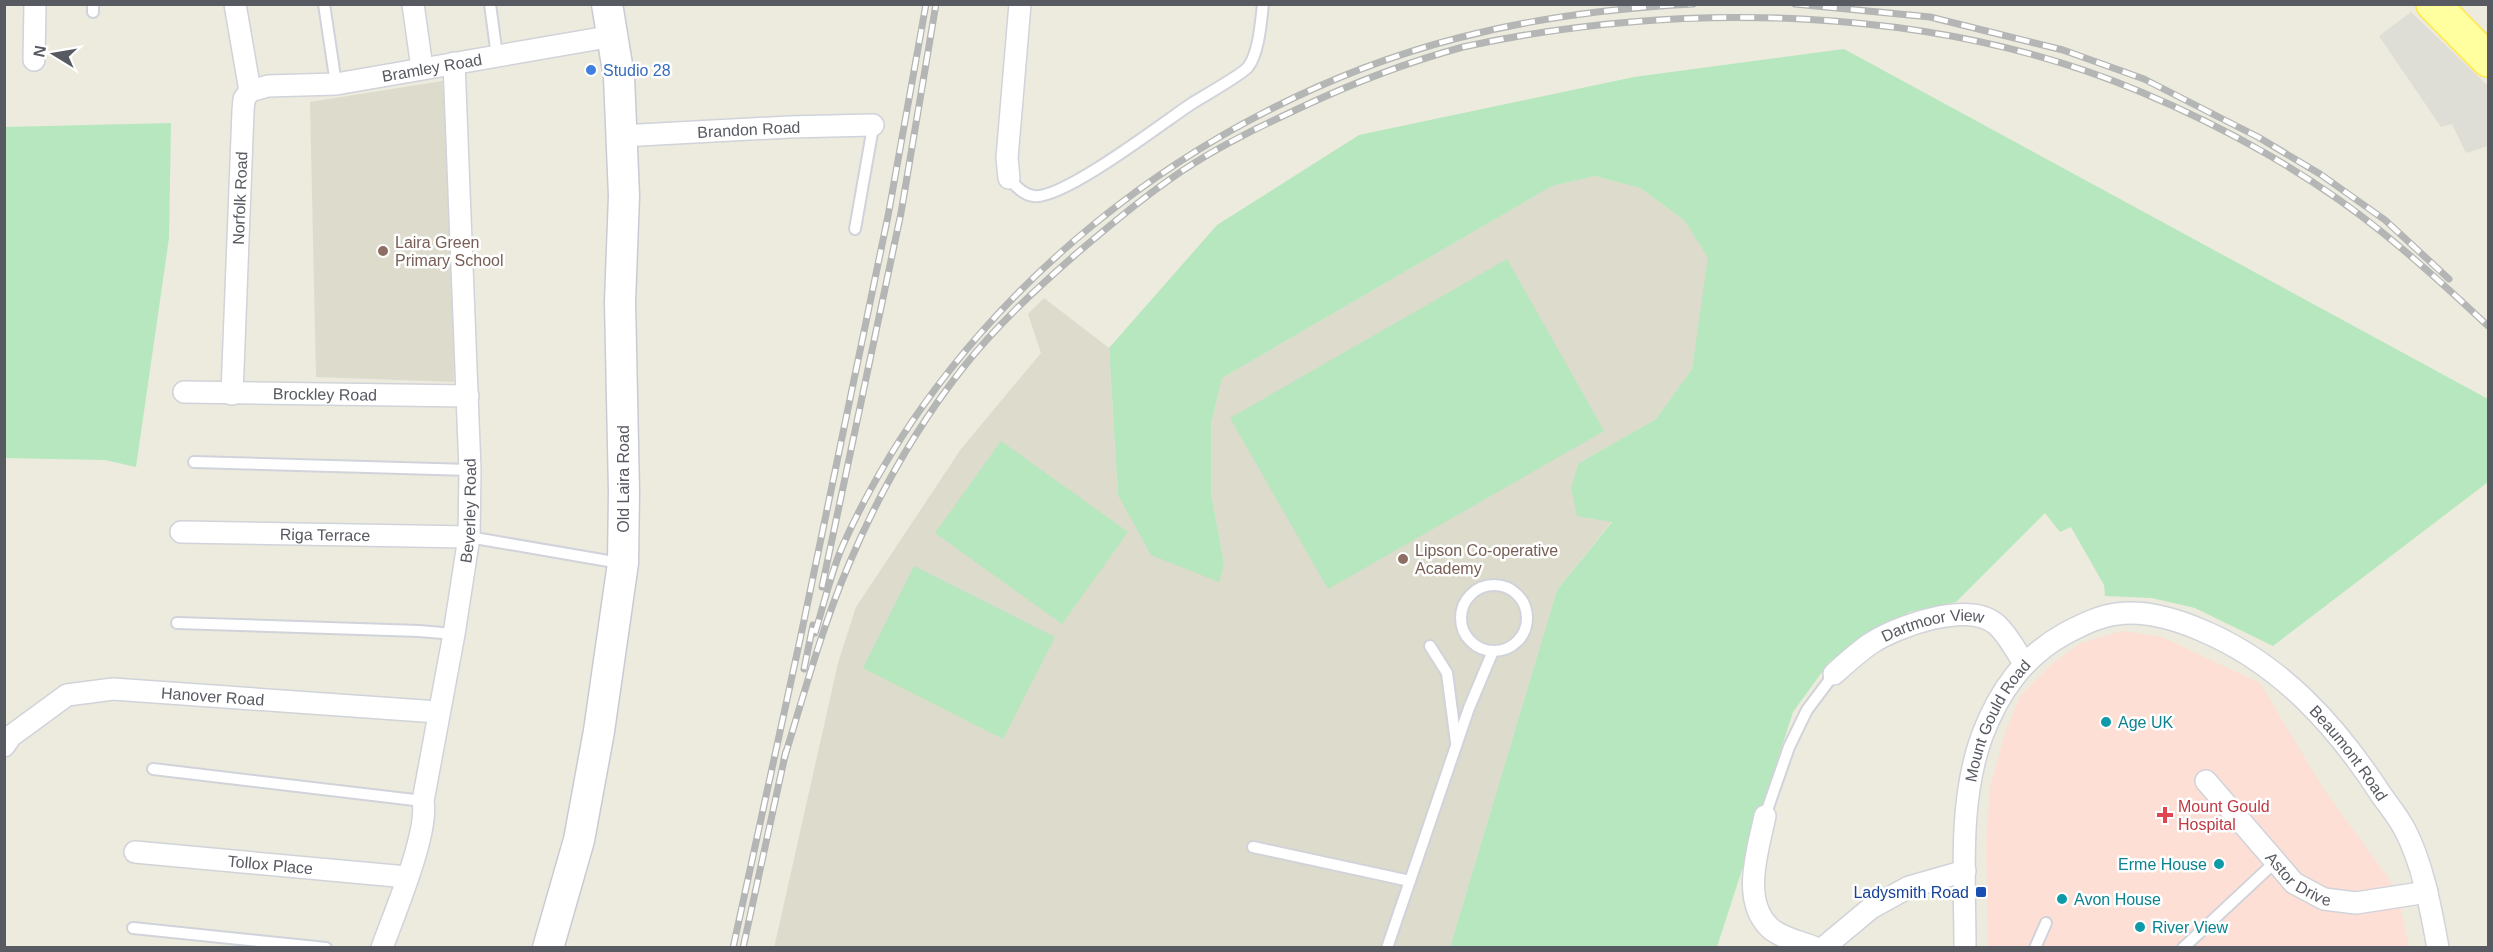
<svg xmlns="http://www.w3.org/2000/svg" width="2493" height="952" font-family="Helvetica,sans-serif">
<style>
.industrial{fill:#dfded6}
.education{fill:#dcdbcc}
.medical{fill:#fddfd5}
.green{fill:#b6e7be}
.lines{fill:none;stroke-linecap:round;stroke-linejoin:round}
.lane-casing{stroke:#d1d3da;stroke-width:14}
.street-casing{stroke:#d1d3da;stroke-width:24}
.secondary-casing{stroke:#c9cbd4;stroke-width:33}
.primary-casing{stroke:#ffe844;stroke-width:36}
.lane{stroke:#fff;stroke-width:10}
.street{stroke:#fff;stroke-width:21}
.secondary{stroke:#fff;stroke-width:30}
.primary{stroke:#ffffa0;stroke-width:33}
.rail-casing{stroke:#b4b5b5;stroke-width:7}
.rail{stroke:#fff;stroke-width:4.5;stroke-dasharray:14;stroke-linecap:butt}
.shop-dot{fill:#3f7fe0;stroke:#fff;stroke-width:2}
.education-dot{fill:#8d6e63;stroke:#fff;stroke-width:2}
.culture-dot{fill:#0f9aa8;stroke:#fff;stroke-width:2}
.health-dot{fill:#e0444e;stroke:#fff;stroke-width:2}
.transit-dot{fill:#1a4fb4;stroke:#fff;stroke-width:2}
.labels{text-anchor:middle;stroke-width:5;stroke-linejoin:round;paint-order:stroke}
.street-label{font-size:16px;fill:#575a61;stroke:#fff}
.shop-label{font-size:16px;fill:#366cbe;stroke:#fff;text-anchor:start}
.education-label{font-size:16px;fill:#785e54;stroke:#fff;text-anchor:start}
.culture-label{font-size:16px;fill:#0d838f;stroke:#fff;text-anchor:start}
.health-label{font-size:16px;fill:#be3a42;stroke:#fff;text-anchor:start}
.transit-label{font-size:16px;fill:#164399;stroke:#fff;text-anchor:end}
</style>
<rect width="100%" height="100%" fill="#ecebdd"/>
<polygon class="industrial" points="2411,12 2488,86 2488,146 2466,153 2452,124 2441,127 2379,36"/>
<g class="education">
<polygon points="449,80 454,382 316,377 310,102"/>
<polygon points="1595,176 1640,188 1684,220 1709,257 1692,369 1656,419 1579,463 1612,521 1557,590 1450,947 774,948 838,663 856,607 961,449 1041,353 1028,314 1044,298 1109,348 1118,495 1224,563 1211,494 1211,424 1222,378 1552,186"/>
</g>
<polygon class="medical" points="2122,631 2162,637 2260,683 2323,788 2389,879 2398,896 2409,947 1988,948 1986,842 1990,787 2005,733 2020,696 2053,663 2081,643"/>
<g class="green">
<polygon points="1844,49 2488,399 2488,482 2273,646 2195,608 2152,598 2105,596 2104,585 2071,527 2060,532 2045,513 1956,602 1909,612 1830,661 1793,712 1717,947 1450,947 1557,590 1612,522 1577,516 1571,488 1579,463 1656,419 1692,369 1708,257 1684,220 1640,188 1595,176 1552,186 1222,378 1211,424 1211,494 1224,563 1219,582 1151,555 1118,495 1109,348 1217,225 1359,135 1634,77"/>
<polygon points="171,123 169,238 136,467 105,460 5,458 5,127"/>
<polygon points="1507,259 1604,431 1328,589 1230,418"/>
<polygon points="1001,441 1128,532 1062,624 935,533"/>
<polygon points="914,566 1055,637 1003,739 863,668"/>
</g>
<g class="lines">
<g class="lane-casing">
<g id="lane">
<polyline points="324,4 336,84"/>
<polyline points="490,4 497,56"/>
<polyline points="93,12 93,4"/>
<path d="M1009,178C1015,186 1024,195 1034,196C1063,200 1164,122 1191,104C1202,97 1243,74 1248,67C1259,53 1261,21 1263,4"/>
<polyline points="855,229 873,127"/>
<polyline points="194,462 470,470"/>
<polyline points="469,537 620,563"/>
<circle cx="1494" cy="618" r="33"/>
<polyline points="177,623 419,631 454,634"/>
<polyline points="1430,646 1447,673 1456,742"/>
<polyline points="153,769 423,801"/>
<polyline points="1765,816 1789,747 1807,710 1834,674"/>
<polyline points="1253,847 1410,881"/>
<polyline points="133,928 326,948"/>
<polyline points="1387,948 1469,708 1493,651"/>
<polyline points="2035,948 2046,923"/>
<polyline points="2183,948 2274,863"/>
</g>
</g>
<g class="street-casing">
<g id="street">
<polyline points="235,4 250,91"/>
<polyline points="413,4 422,68"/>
<polyline points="34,60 35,4"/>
<path id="s1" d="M250,91L268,86L336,84L613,36"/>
<path id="s2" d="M621,136L789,127L873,125"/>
<polyline points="1009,178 1007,158 1020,4"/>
<path id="s3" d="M184,392L468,396"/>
<path id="s4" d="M232,394L243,111L244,99L250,91"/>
<path id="s5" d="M181,532L469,537"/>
<path id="s6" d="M1834,674C1845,664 1857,653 1870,644C1897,626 1969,600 1997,625C2008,635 2016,651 2024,663"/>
<path id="s7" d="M4,746L11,736L67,695L113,689L438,712"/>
<path id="s8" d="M2206,781L2294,883L2324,899L2356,903L2427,892"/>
<path d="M1765,816C1758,850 1741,899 1769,927C1780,938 1802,942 1816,948"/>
<path id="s9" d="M135,852L407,877"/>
<path id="s10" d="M382,948C394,914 429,833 423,801L454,634L469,537L470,470L454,63"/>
<polyline points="1823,948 1871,908 1909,887 1965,871"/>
<path id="s11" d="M1965,948C1965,878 1958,802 1982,736C1999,691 2024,656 2066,633C2082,625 2099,616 2117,614C2145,610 2175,619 2201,630C2280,663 2336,725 2382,796C2390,807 2399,818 2405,830C2423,864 2431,910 2438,948"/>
</g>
</g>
<g class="secondary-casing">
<polyline id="secondary" points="548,948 579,840 599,731 623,563 624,492 620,302 624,196 619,77 607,4"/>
</g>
<g class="primary-casing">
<polyline id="primary" points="2433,4 2488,60"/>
</g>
<use href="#lane" class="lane"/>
<use href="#street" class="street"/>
<use href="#secondary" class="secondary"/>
<use href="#primary" class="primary"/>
<g class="rail-casing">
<g id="rail">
<polyline points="1795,4 1930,17 2063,50 2144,79 2258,137 2320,174 2385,220 2449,279"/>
<polyline points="822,587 901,213 936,4"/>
<path d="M815,633C824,604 831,572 843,545C954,297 1198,105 1458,38C1534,18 1614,8 1693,4"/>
<polyline points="804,669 813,625"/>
<path d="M784,759C804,694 822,627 849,564C878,495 916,428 962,369C996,326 1036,289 1076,254C1114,222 1154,188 1196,162C1229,141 1266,124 1302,107C1353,83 1408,62 1463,47C1679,0 1936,5 2141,92C2225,127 2313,176 2383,233C2420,263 2454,294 2488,326"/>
<polyline points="733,948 801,635 888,216 926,4"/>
<polyline points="743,948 786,751"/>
</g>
</g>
<use href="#rail" class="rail"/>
</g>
<circle class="shop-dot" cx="591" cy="70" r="6"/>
<g class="education-dot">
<circle cx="383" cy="251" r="6"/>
<circle cx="1403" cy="559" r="6"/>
</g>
<g class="culture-dot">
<circle cx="2106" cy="722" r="6"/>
<circle cx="2219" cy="864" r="6"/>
<circle cx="2062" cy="899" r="6"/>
<circle cx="2140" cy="927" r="6"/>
</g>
<path class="health-dot" d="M2162 806h6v6h6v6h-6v6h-6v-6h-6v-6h6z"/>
<rect class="transit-dot" x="1975" y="886" width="12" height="12" rx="3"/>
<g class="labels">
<g class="street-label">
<text dy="6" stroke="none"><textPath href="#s1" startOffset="184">Bramley Road</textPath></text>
<text dy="6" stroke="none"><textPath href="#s2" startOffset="128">Brandon Road</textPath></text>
<text dy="6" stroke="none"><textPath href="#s4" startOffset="196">Norfolk Road</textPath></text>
<text dy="6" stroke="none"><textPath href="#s3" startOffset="141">Brockley Road</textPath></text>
<text transform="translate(623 479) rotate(-90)" y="6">Old Laira Road</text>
<text dy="6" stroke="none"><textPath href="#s10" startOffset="448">Beverley Road</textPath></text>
<text dy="6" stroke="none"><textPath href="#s5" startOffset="144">Riga Terrace</textPath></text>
<text dy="6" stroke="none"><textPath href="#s6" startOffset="114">Dartmoor View</textPath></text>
<text dy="6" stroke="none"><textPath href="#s7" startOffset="228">Hanover Road</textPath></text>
<text dy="6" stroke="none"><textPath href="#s11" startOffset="234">Mount Gould Road</textPath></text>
<text dy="6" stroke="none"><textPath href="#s11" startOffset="686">Beaumont Road</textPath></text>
<text dy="6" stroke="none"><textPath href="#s9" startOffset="136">Tollox Place</textPath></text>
<text dy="6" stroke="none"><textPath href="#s8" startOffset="136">Astor Drive</textPath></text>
</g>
<g class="shop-label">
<text x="603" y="76">Studio 28</text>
</g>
<g class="education-label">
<text x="395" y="248">Laira Green<tspan x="395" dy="18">Primary School</tspan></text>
<text x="1415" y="556">Lipson Co-operative<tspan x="1415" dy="18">Academy</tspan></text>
</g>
<g class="culture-label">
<text x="2118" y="728">Age UK</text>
<text x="2207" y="870" text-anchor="end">Erme House</text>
<text x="2074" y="905">Avon House</text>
<text x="2152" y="933">River View</text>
</g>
<g class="health-label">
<text x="2178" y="812">Mount Gould<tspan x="2178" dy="18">Hospital</tspan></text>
</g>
<g class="transit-label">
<text x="1969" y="898">Ladysmith Road</text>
</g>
</g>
<rect width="2493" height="952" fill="none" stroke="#575a61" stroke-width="12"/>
<g transform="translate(54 54) rotate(281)" stroke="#ffffff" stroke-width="4.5" paint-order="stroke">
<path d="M0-4.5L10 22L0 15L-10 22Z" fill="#575a61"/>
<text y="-9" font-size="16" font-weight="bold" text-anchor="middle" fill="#575a61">N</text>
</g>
</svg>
